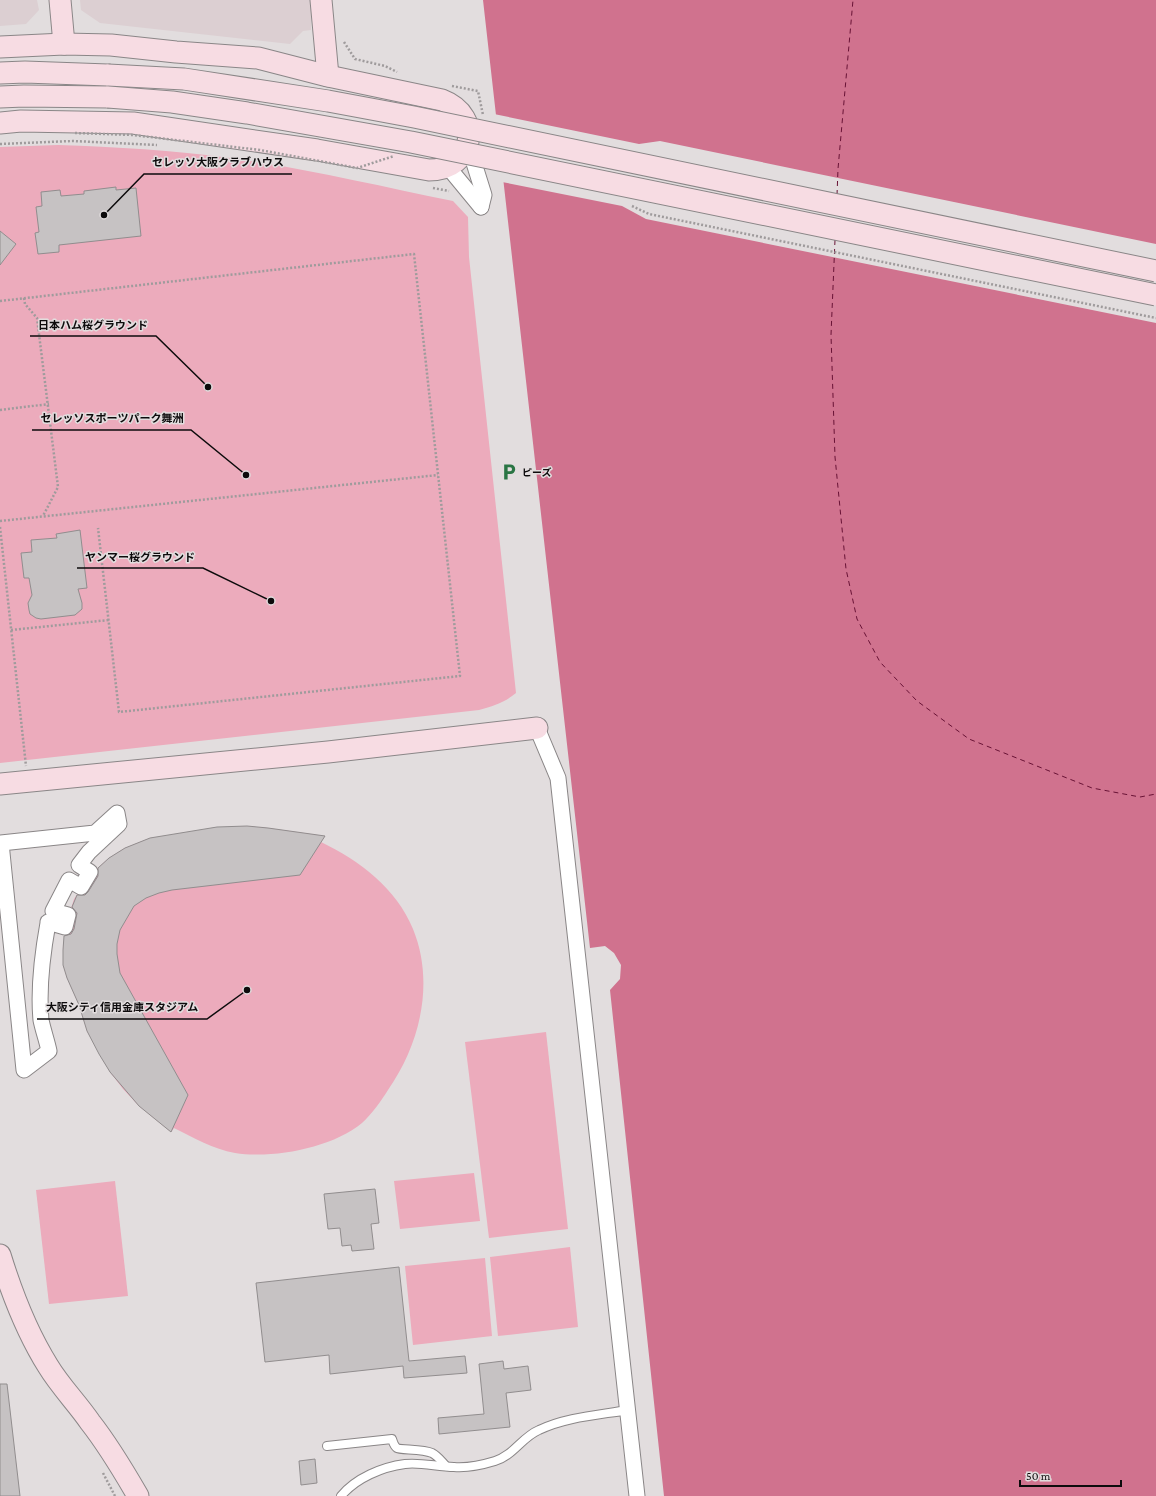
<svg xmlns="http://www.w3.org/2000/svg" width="1156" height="1496" font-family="'Crimson Pro','Noto Sans JP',serif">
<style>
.built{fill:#dccfd2}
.green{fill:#ecabbc}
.water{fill:#d0728e}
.pier{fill:#e2ddde}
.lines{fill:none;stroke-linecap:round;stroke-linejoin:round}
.ferry{stroke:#681235;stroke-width:1;stroke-dasharray:5 4;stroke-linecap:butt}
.building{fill:#c6c2c3;stroke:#918d8e}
.lane-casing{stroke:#8a8687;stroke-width:10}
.street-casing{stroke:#8a8687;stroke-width:17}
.secondary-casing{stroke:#8a8687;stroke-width:23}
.path{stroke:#9f9b9c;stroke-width:2.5;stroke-dasharray:2 2;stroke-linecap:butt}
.lane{stroke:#fff;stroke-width:8}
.street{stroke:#fff;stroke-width:15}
.secondary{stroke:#f7dce3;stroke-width:21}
.secondary-bridge-casing{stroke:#8a8687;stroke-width:23;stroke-linecap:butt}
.path-bridge{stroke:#9f9b9c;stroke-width:2.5;stroke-dasharray:2 2;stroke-linecap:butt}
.secondary-bridge{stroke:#f7dce3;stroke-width:21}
.labels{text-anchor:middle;stroke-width:3;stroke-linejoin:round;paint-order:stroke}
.poi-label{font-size:10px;font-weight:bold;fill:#0d0b0c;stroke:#e2ddde;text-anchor:start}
.leader{fill:none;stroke:#0d0b0c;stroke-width:1.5}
.callout-dot{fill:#0d0b0c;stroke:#e2ddde;stroke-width:1.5}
.callout-label{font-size:11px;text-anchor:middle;font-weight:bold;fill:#0d0b0c;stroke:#e2ddde;stroke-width:3;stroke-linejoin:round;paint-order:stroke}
</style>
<rect width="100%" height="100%" fill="#e2ddde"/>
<g class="built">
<polygon points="0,0 37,0 39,10 26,24 0,26"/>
<polygon points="80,0 311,0 311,30 303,31 290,44 100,23 81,10"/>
</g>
<g class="green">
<path d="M58,145C116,147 173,150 230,158C305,168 379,186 453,201L468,217L469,257L516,693C505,702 494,706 479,710L0,763V147Z"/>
<path d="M247,826L268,828L325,836L321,842C360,861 396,888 413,929C435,983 420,1044 388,1090C381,1101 372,1114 362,1123C332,1148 273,1159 235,1153C213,1149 194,1138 174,1128L171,1132L139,1106L123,1089L110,1072L87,1031L79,1005L67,978L63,965V950L68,918L74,899L90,875L109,858L125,848L150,838Z"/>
<polygon points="546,1032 568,1229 489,1238 465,1042"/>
<polygon points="474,1173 480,1221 400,1229 394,1181"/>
<polygon points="115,1181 128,1296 49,1304 36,1190"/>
<polygon points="570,1247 578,1327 498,1336 490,1257"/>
<polygon points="485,1258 492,1336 413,1345 405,1266"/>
</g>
<polygon class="water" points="483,0 1156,0 1156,1496 664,1496 610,990 620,979 621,965 614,953 605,946 590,948"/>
<polygon class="pier" points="494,114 639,144 660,141 1156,244 1156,323 646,219 622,206 502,182"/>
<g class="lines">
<g class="ferry">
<polyline points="837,195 838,169 853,0"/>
<polyline points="835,240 831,335 835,457 846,569 857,619 880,662 917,701 969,739 1092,788 1140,797 1156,794"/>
</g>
</g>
<g class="building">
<polygon points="116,187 116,190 136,188 141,236 59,245 59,252 38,254 35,233 39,232 36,207 42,206 41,192 60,190 61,196 84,194 84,191"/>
<polygon points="0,231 16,244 0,265"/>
<polygon points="80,530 87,588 78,589 82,603 82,609 75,615 41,619 36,618 30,614 29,610 28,603 32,595 29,578 24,578 21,553 32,552 31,540 57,538 56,534"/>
<polygon points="247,826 268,828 325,836 300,875 172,890 159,893 146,898 134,906 120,930 117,944 117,954 120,973 188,1095 171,1132 139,1106 110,1072 99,1054 87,1031 79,1005 67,978 63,965 63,950 64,936 71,934 74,929 77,913 72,907 77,895 85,895 88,892 98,876 98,868 109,858 125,848 150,838 217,827"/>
<polygon points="375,1189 379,1223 371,1224 374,1249 352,1251 351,1245 342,1246 340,1228 328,1229 324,1194"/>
<polygon points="399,1267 409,1361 465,1356 467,1373 404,1378 403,1366 330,1374 329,1355 265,1362 256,1283"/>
<polygon points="503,1361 504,1369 528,1366 531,1390 506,1393 510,1427 439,1434 438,1418 484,1414 479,1364"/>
<polygon points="0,1384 7,1384 20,1496 0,1496"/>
<polygon points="315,1459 317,1483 301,1485 299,1461"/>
</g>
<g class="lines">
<g class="lane-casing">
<g id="lane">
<path d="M327,1446L392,1439C393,1442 394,1446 397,1448C400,1450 423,1449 432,1453C438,1456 442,1462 446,1466"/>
<path d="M341,1496C356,1478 382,1467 405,1464C421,1462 438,1467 454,1467C467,1468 482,1465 495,1461C514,1455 522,1437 539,1430C566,1417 599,1415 628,1410"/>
</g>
</g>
<g class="street-casing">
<g id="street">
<polyline points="469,147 484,195 481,207"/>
<polyline points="448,167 481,207"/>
<polyline points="537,728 558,778 637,1496"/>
<path d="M117,813L119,824L89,852L79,865L90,872L81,887L69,880L53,911L68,915L65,927L48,922V923C42,956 38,988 41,1020C43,1030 47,1041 49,1051L24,1070L1,843L95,833Z"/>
</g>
</g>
<g class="secondary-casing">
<g id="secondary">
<polyline points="60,0 64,44"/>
<polyline points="321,0 328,76"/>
<path d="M0,47L64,44L111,45L176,52L258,58L328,76L442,100C484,116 474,170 429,170L317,150L133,123L21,121L0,123"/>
<polyline points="0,73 25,72 108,75"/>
<polyline points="0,97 24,96 108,97"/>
<polyline points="0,784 328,752 537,728"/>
<path d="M0,1255C12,1294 26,1331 48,1366C60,1386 77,1403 90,1422C108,1445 123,1470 138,1496"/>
</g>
</g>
<g class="path">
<polyline points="344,42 355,59 385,66 397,72"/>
<polyline points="452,86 478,91 483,115"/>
<polyline points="0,144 73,141 157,145"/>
<polyline points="433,188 449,191"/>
<polyline points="24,298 25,304 37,318 58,487 43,516"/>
<polyline points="0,301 414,254 460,676 119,712 98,528"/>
<polyline points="0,410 49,404"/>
<polyline points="0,521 438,475"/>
<polyline points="0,527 26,766"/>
<polyline points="11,630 109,620"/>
<polyline points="103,1473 115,1496"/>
</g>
<use href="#lane" class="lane"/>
<use href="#street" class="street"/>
<use href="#secondary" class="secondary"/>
<g class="secondary-bridge-casing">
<g id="secondary-bridge">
<polyline points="108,75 184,79 328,101 414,117 1156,271"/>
<polyline points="108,97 172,102 247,113 411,142 1156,295"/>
</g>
</g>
<g class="path-bridge">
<polyline points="75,133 133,135 260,150 357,168 394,156"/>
<polyline points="632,206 649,214 1156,318"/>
</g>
<use href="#secondary-bridge" class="secondary-bridge"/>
</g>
<defs>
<g id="parking-bare" transform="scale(1.38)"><path d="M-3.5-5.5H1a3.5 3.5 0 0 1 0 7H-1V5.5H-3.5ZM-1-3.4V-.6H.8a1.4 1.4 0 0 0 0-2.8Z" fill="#2a7544" stroke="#e2ddde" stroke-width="2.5" paint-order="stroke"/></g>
</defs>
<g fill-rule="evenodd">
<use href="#parking-bare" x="509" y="472"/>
</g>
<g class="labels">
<g class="poi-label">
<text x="522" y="476">ピーズ</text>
</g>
</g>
<path class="leader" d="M104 215L144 174H292M208 387L156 336H30M246 475L191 430H32M271 601L203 568H77M247 990L207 1019H37"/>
<g class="callout-dot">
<circle cx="104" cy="215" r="4"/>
<circle cx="208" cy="387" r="4"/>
<circle cx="246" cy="475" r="4"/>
<circle cx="271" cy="601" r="4"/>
<circle cx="247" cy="990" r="4"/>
</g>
<g class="callout-label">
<text x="218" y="166">セレッソ大阪クラブハウス</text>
<text x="93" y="329">日本ハム桜グラウンド</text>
<text x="112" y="422">セレッソスポーツパーク舞洲</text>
<text x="140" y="561">ヤンマー桜グラウンド</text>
<text x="122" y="1011">大阪シティ信用金庫スタジアム</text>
</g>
<path d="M1020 1480v6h101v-6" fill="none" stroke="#0d0b0c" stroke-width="2"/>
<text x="1026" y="1480" font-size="12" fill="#0d0b0c" stroke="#e2ddde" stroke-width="3" paint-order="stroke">50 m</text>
</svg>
